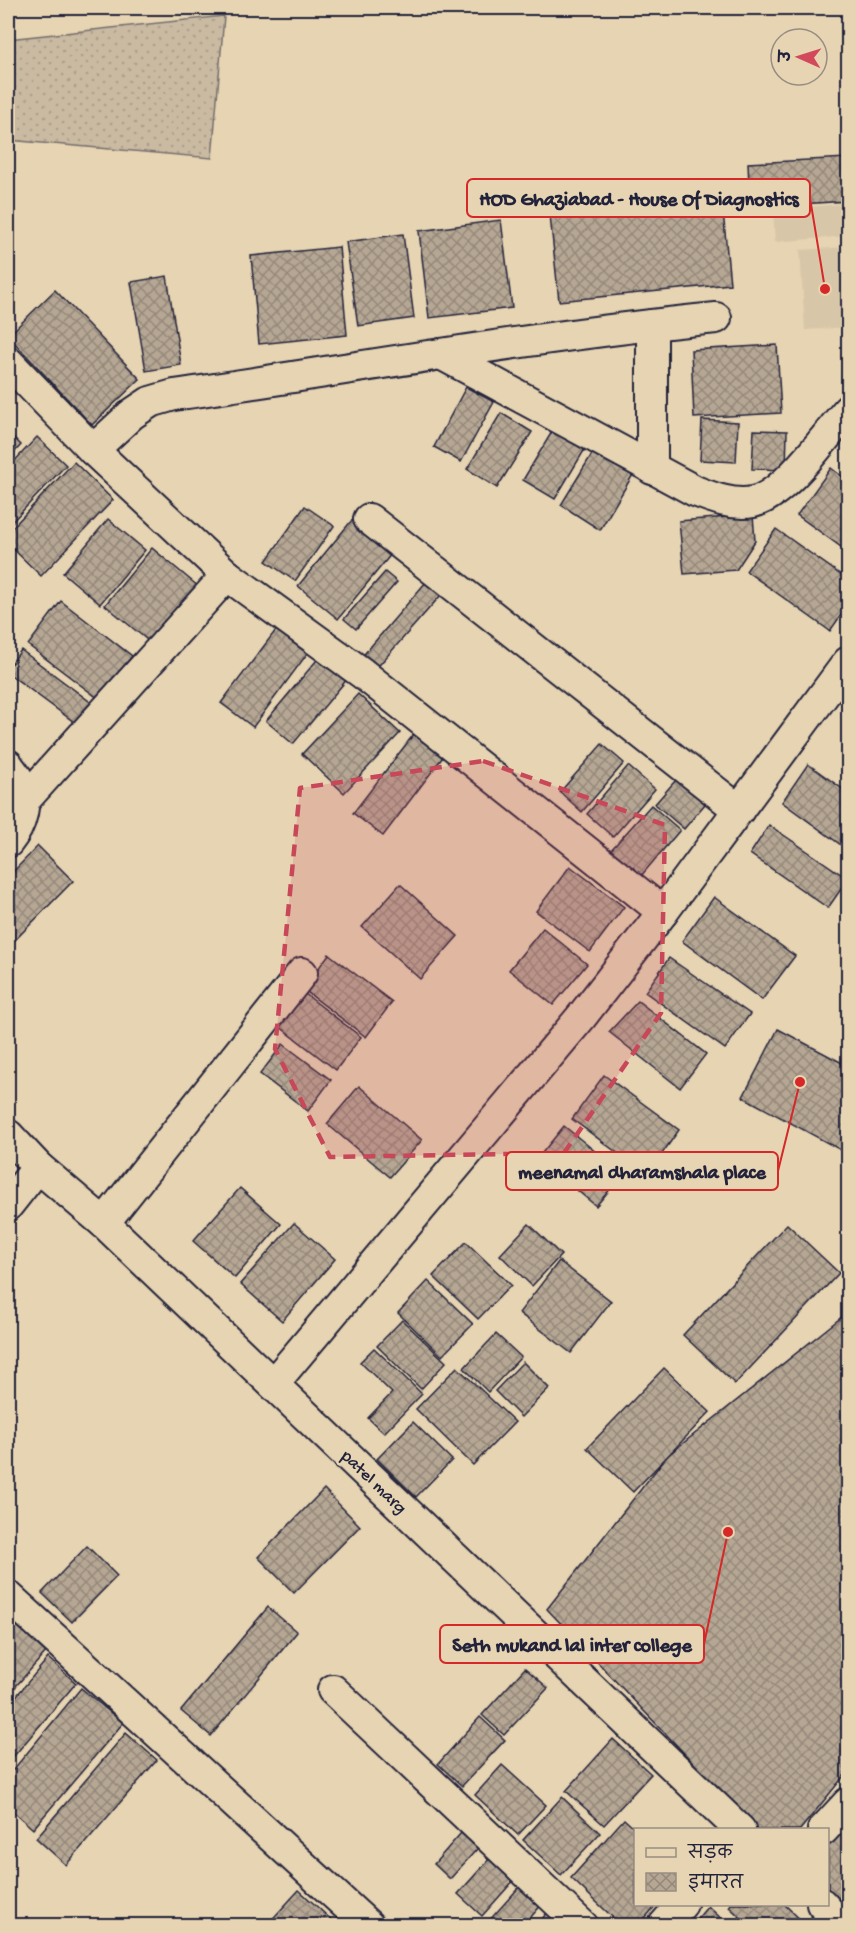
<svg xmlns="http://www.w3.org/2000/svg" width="856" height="1933" font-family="'Gochi Hand','Playpen Sans Deva',sans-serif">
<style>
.built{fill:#d8c6a9}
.grass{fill:url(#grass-dots);stroke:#766e6e;stroke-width:1.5}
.building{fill:url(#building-cross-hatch);stroke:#22223b;stroke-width:1.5}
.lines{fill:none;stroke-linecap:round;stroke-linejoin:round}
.minor-casing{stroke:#22223b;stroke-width:34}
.minor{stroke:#e6d4b2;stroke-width:30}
.marked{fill:#c84759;fill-opacity:0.2;stroke:#c84759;stroke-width:4.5;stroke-dasharray:12 8;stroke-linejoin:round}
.labels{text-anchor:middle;stroke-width:5;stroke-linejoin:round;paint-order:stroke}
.street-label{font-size:18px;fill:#22223b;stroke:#e6d4b2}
.leader{fill:none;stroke:#d62828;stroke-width:2}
.callout-dot{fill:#d62828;stroke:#e6d4b2;stroke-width:2}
.callout{fill:#e6d4b2;stroke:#d62828;stroke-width:2}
.callout-label{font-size:20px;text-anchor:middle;font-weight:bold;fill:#22223b}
</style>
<defs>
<pattern id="grass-dots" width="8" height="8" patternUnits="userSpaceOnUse" patternTransform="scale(1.5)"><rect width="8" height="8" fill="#c9baa1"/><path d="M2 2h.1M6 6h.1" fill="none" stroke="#aca08c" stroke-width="1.8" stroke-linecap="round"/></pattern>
<pattern id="building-cross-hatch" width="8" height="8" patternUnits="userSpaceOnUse" patternTransform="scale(1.5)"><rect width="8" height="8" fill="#b6a794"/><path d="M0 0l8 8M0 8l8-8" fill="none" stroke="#94887a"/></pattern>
</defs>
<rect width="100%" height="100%" fill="#e6d4b2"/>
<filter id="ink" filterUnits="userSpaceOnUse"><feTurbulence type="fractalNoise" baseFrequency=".0167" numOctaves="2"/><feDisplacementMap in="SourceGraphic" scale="12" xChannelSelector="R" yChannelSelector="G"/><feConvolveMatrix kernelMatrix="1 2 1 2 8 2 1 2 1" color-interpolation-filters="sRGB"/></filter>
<g filter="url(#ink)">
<g class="built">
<polygon points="843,204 846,236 775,242 773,210"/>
<polygon points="848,247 848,327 805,330 800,250"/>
</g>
<polygon class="grass" points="224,16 212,158 8,140 8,39"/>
<g class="building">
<polygon points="848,158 848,201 750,207 748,163"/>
<polygon points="721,190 730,284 559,301 549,206"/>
<polygon points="501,220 512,308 429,318 419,231"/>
<polygon points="403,234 414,318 358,326 346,242"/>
<polygon points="339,247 347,335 259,344 251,256"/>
<polygon points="167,276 181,365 146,371 131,282"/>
<polygon points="55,290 140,379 92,425 8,336"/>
<polygon points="777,345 781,413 694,418 691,350"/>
<polygon points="466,387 494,402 461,462 434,447"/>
<polygon points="501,413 532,432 497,488 467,469"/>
<polygon points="702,420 738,422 736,462 700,460"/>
<polygon points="556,425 588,444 555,499 523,480"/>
<polygon points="754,430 787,431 786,470 752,469"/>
<polygon points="8,432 21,445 8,459"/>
<polygon points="37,437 66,465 8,526 8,468"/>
<polygon points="595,449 634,473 600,530 561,505"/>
<polygon points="74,462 113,500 41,576 8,544 8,532"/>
<polygon points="831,468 848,481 848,552 797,515"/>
<polygon points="305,506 334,526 295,581 266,561"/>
<polygon points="753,515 755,541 736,570 684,574 679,521"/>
<polygon points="108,519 145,550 100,604 63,573"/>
<polygon points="352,520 392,553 338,619 298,586"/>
<polygon points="776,529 848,580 848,605 830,631 746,571"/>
<polygon points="152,548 205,592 158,649 105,605"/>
<polygon points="385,572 397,582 356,629 344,619"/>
<polygon points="426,582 441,595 374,671 360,659"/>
<polygon points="61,601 132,656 99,699 28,645"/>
<polygon points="279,626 310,650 253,727 221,703"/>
<polygon points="21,650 93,704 78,725 8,673 8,668"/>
<polygon points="321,655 348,678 293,744 266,721"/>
<polygon points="358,694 400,733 344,793 302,754"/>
<polygon points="417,730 446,753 383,836 353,813"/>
<polygon points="602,744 624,763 582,812 560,792"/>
<polygon points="808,764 848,793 848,850 782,802"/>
<polygon points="628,766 655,789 613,837 587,814"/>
<polygon points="682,773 710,798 684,829 655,804"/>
<polygon points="651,805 680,830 641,876 611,850"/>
<polygon points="769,825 848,879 828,908 750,854"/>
<polygon points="38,846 73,881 12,943 8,938 8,877"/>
<polygon points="570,866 624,907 590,952 536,911"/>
<polygon points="400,884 458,936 420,979 362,927"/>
<polygon points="714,897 795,956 762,1000 682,941"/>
<polygon points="543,928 587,964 553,1005 509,970"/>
<polygon points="329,954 392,1002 366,1037 303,989"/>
<polygon points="669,958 750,1014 725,1049 645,992"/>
<polygon points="300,990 361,1037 336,1070 275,1023"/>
<polygon points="638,1001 706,1054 680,1088 609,1032"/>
<polygon points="778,1029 848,1066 848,1154 743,1097"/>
<polygon points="283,1044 331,1080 308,1111 260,1074"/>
<polygon points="604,1075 679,1130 647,1175 572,1119"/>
<polygon points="359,1086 422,1140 390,1177 327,1124"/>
<polygon points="564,1126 623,1174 596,1206 538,1158"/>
<polygon points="240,1188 281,1224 235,1278 193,1241"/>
<polygon points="294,1223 335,1259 282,1321 240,1284"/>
<polygon points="529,1224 561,1255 532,1286 500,1255"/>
<polygon points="787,1224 839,1273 735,1384 683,1335"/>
<polygon points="466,1242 511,1285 478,1319 433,1276"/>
<polygon points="559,1261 611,1301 571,1353 519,1313"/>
<polygon points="428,1281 473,1324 442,1356 398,1313"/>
<polygon points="848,1312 848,1771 800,1830 757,1830 547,1609 667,1456"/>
<polygon points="402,1320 446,1362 421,1389 377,1346"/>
<polygon points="496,1334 521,1357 488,1392 464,1368"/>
<polygon points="374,1348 422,1394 384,1433 368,1418 392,1393 360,1362"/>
<polygon points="523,1362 549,1388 521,1417 495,1391"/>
<polygon points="457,1367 515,1422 473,1465 416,1409"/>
<polygon points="664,1368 710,1412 633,1492 587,1448"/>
<polygon points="413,1422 452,1460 416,1497 377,1459"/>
<polygon points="324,1489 360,1526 294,1593 258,1557"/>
<polygon points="87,1546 117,1576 72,1622 42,1593"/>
<polygon points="268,1607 297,1632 211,1736 181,1711"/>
<polygon points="16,1625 46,1652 8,1695 8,1634"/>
<polygon points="48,1658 76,1683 8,1763 8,1706"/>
<polygon points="525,1668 548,1688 504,1735 482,1715"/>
<polygon points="81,1688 123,1723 33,1829 8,1807 8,1776"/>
<polygon points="480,1717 505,1740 462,1786 438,1764"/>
<polygon points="126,1733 157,1760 66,1865 36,1838"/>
<polygon points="613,1739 651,1774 604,1825 566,1791"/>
<polygon points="502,1765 546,1805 518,1835 475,1795"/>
<polygon points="562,1797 600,1833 561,1875 523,1840"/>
<polygon points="624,1819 636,1830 636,1904 657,1904 638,1926 622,1926 571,1878"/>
<polygon points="847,1824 848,1826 848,1904 845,1908 828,1891 828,1845"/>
<polygon points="461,1833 478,1848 450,1879 434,1864"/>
<polygon points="491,1857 515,1879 482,1916 458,1894"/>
<polygon points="522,1884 543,1903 523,1926 487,1926 486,1924"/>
<polygon points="299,1890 337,1925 337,1926 266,1926"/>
<polygon points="731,1904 784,1904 807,1926 750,1926 729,1907"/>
<polygon points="708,1906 729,1926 691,1926"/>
<polygon points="552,1907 572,1926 536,1926"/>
</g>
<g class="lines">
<g class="minor-casing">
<g id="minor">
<polyline points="652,325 652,469"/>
<path d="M441,354L695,491C713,498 734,506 753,502C785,495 826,435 848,410"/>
<polyline points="8,362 93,450 227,575 362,673 663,912"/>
<path d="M93,450L132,414L150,402L174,395C354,369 534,336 716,318"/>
<polyline points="369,519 739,810"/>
<path d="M8,765C11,770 16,775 19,781C29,801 21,826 8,842"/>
<polyline points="24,801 227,575"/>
<polyline points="8,1135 38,1167 104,1223 740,1830"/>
<polyline points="8,1205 38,1167"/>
<polyline points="104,1223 302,973"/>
<polyline points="273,1384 582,1016 663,912 848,662"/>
<polyline points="8,1596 369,1926"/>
<polyline points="333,1690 583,1926"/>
<polyline points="823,1830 848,1803"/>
<polyline points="822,1904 842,1926"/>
<polyline points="663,1926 682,1904"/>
</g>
</g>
<use href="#minor" class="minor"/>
</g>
</g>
<path class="marked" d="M483,761L665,825L661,1013L564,1153L330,1157L275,1049L300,788Z"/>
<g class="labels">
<g class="street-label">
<text transform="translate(375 1481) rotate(44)" y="6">patel marg</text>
</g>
</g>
<path class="leader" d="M825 289L810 198M800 1082L778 1171M728 1532L704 1644"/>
<g class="callout-dot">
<circle cx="825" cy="289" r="6"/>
<circle cx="800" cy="1082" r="6"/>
<circle cx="728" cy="1532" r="6"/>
</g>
<g class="callout">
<rect x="467" y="179" width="343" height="38" rx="6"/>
<rect x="506" y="1152" width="272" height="38" rx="6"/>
<rect x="440" y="1625" width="264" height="38" rx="6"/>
</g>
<g class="callout-label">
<text x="639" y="205">HOD Ghaziabad - House Of Diagnostics</text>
<text x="642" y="1178">meenamal dharamshala place</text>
<text x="572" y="1651">Seth mukand lal inter college</text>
</g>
<rect width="856" height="1933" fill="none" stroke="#e6d4b2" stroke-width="30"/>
<rect x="15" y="15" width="826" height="1903" fill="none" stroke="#22223b" stroke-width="2" filter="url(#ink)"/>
<rect x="634" y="1828" width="195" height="78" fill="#e6d4b2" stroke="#988d82" stroke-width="1.5"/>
<rect x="646" y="1848" width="30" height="9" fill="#e6d4b2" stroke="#988d82" stroke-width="1.5"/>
<text x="688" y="1858" font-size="18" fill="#22223b">सड़क</text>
<rect x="646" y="1873" width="30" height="18" fill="url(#building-cross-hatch)" stroke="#988d82" stroke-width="1.5"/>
<text x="688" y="1888" font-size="18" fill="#22223b">इमारत</text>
<g transform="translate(799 57) rotate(273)"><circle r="28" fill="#e6d4b2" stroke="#988d82" stroke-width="1.5"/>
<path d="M0-4.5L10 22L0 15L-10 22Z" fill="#d1495b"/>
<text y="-9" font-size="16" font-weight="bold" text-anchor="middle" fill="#22223b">उ</text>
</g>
</svg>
